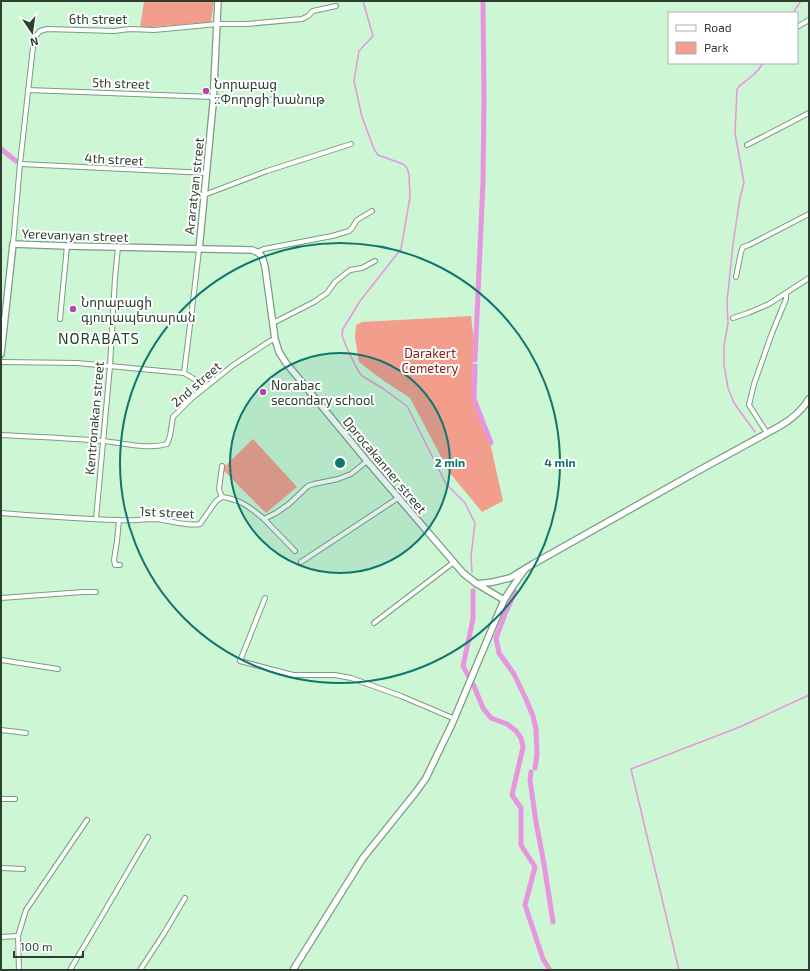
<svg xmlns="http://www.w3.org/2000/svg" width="810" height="971" viewBox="0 0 810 971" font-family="'Exo 2','Noto Sans Armenian',sans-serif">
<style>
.green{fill:#f39d8d}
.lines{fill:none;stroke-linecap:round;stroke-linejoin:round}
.stream{stroke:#e895df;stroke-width:1.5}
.canal{stroke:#e895df;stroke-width:5}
.minor-casing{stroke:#779e7f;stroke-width:6}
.secondary-casing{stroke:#779e7f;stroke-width:8}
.minor{stroke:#fff;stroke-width:4}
.secondary{stroke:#fff;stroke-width:5.5}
.ring{fill:none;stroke:#0f766e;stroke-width:2}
.poi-dot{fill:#b147a9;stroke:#fff;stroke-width:1.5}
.labels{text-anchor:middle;stroke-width:4;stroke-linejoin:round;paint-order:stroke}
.street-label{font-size:13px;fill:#2e3f32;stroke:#fff}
.poi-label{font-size:13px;fill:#2e3f32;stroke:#fff;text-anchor:start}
.park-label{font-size:13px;fill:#7f1f13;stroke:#fff}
.quarter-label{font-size:15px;letter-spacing:1px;fill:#22462c;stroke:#fff}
.centre{fill:#0f766e;stroke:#fff;stroke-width:2}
.ring-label{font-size:12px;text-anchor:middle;font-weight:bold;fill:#0f766e;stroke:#fff;stroke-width:4;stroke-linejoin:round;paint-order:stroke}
</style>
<rect width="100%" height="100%" fill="#ccf6d4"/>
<g class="green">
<polygon points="144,1 214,1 211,22 140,28"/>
<polygon points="471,316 474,340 472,385 473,402 491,447 503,501 482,512 449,472 410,398 384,381 359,362 355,337 356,325 362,322"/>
<polygon points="253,439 297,487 266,513 222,469"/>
</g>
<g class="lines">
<g class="stream">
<polyline points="363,1 373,36 359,51 354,81 362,117 374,149 378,155 403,164 407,168 409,174 410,197 401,249 360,301 343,329 342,334 343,338 346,346 356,367 361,375 364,377 382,388 407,406 446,484 465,503 475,523 471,556 472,572"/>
<polyline points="793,13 801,1"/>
<path d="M755 432 734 403 728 388 724 365V346L728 323 727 302 733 244 740 198 744 183 735 133 737 89C741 83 747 81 752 76 757 72 760 68 763 63"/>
<polyline points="679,970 631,769 742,726 809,695"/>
</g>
<g class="canal">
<polyline points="1,149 16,161"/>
<polyline points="475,360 483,182 484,99 483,1"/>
<polyline points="475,366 474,399 491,443"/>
<polyline points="473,591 473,619 463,666 474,686 483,708 491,718 507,724 516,731 521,738 523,747 512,795 521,808 521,845 535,867 525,905 543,959 550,970"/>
<polyline points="515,592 505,614 496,638 499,653 514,674 525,697 533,716 536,729 537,755 535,768"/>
<polyline points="531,772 530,780 536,822 544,864 553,922"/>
</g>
<g class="minor-casing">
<g id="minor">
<polyline points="797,27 809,20"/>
<polyline points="28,90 213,97 260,102 273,99 314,98"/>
<polyline points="747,145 809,113"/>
<polyline points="20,164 207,173"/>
<polyline points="204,195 267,171 351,144"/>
<polyline points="13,244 20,164 34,38 40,31 47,29 114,31 130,29 154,30 218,24 247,24 302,19 308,16 313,11 336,6"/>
<polyline points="257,252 264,249 332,236 349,231 352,228 357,220 372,211"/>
<polyline points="736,277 741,252 743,247 749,245 809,214"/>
<polyline points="733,318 748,313 769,304 809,278"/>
<polyline points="60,319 67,246"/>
<polyline points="273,322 277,321 314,302 327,293 335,282 350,270 362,268 375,261"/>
<polyline points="1,362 77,363 184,373 206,386"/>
<polyline points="184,373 193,301 199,250"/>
<polyline points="767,433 749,405 754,384 772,333 786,299 786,293"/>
<path d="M1 435C35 437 69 438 103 441 124 443 147 450 167 444L170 436 173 417 191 399 232 366 270 341 275 339"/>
<polyline points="222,466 219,489 222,497"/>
<path d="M1 513C40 516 79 519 118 520 130 521 143 519 155 519 170 520 186 527 200 524L216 501 222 497C240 499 251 508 264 519L276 513 289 504 308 486 314 484 338 479 351 474 367 461"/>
<polyline points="96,519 110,366 115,278 118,247"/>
<polyline points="264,519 295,551"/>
<polyline points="119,520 117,541 114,560 115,565 120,565"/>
<polyline points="301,562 398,498"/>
<polyline points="1,598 83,592 96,592"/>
<polyline points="265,598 240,661 293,675 335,675 351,678 401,696 455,719"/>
<polyline points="374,623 454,562"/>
<polyline points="1,660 58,669"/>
<polyline points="1,730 26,733"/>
<polyline points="1,799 15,799"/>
<polyline points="1,868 23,869"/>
<polyline points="1,937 18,936"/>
<polyline points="19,970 18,936 26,910 87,820"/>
<polyline points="70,970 103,914 148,837"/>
<polyline points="140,970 163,935 185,898"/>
</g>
</g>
<g class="secondary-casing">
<g id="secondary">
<polyline points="199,250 213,104 218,1"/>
<path d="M1 354 13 244 67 246 252 250C262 253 263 258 265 267L275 339 279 352 286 363 367 461 463 573 477 584 504 600"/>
<path d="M477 584 493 582 510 578 533 564 696 472 780 426C792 419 801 412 809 399"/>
<polyline points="293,970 363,858 416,792 426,778 452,724 504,600 511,589 525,569"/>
</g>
</g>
<use href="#minor" class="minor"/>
<use href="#secondary" class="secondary"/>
</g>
<circle cx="340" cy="463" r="110" fill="#0f766e" fill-opacity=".12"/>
<g class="ring">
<circle cx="340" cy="463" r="110"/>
<circle cx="340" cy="463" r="220"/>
</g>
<g class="poi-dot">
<circle cx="206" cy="91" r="4"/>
<circle cx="73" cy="309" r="4"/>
<circle cx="263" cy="392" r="4"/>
</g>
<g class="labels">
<g class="street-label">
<text x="98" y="24">6th street</text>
<text transform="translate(121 83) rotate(2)" y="5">5th street</text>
<text transform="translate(114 159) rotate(3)" y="5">4th street</text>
<text transform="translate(194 186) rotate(-84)" y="5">Araratyan street</text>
<text transform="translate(75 235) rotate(2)" y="5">Yerevanyan street</text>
<text transform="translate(196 384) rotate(-41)" y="5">2nd street</text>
<text transform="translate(94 418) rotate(-85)" y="5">Kentronakan street</text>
<text transform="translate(385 465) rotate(50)" y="5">Dprocakanner street</text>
<text transform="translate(167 512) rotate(3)" y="5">1st street</text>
</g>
<g class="poi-label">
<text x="214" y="89">Նորաբաց<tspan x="214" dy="15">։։Փողոցի խանութ</tspan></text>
<text x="81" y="307">Նորաբացի<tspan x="81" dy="15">գյուղապետարան</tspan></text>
<text x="271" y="390">Norabac<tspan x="271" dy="15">secondary school</tspan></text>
</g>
<g class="park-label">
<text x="430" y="358">Darakert<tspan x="430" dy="15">Cemetery</tspan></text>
</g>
<g class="quarter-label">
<text x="99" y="344">NORABATS</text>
</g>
</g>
<circle cx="340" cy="463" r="6" class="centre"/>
<g class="ring-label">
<text x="450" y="467">2 min</text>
<text x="560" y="467">4 min</text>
</g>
<rect width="810" height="971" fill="none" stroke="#2e3f32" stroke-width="4"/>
<rect x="668" y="12" width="130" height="52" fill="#ffffff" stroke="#abb2ad"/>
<rect x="676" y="25" width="20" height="6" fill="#ffffff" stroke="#abb2ad"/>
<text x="704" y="32" font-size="12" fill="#2e3f32">Road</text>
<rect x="676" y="42" width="20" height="12" fill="#f39d8d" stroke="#abb2ad"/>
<text x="704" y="52" font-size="12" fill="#2e3f32">Park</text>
<g transform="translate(32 32) rotate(167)" stroke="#ffffff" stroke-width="3" paint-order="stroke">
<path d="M0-3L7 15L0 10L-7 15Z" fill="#2e3f32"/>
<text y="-6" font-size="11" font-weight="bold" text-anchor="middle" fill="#2e3f32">N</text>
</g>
<path d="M14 951v6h69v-6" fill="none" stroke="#2e3f32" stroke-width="2"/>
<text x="20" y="951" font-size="12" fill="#2e3f32" stroke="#ffffff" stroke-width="3" paint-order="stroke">100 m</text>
</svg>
